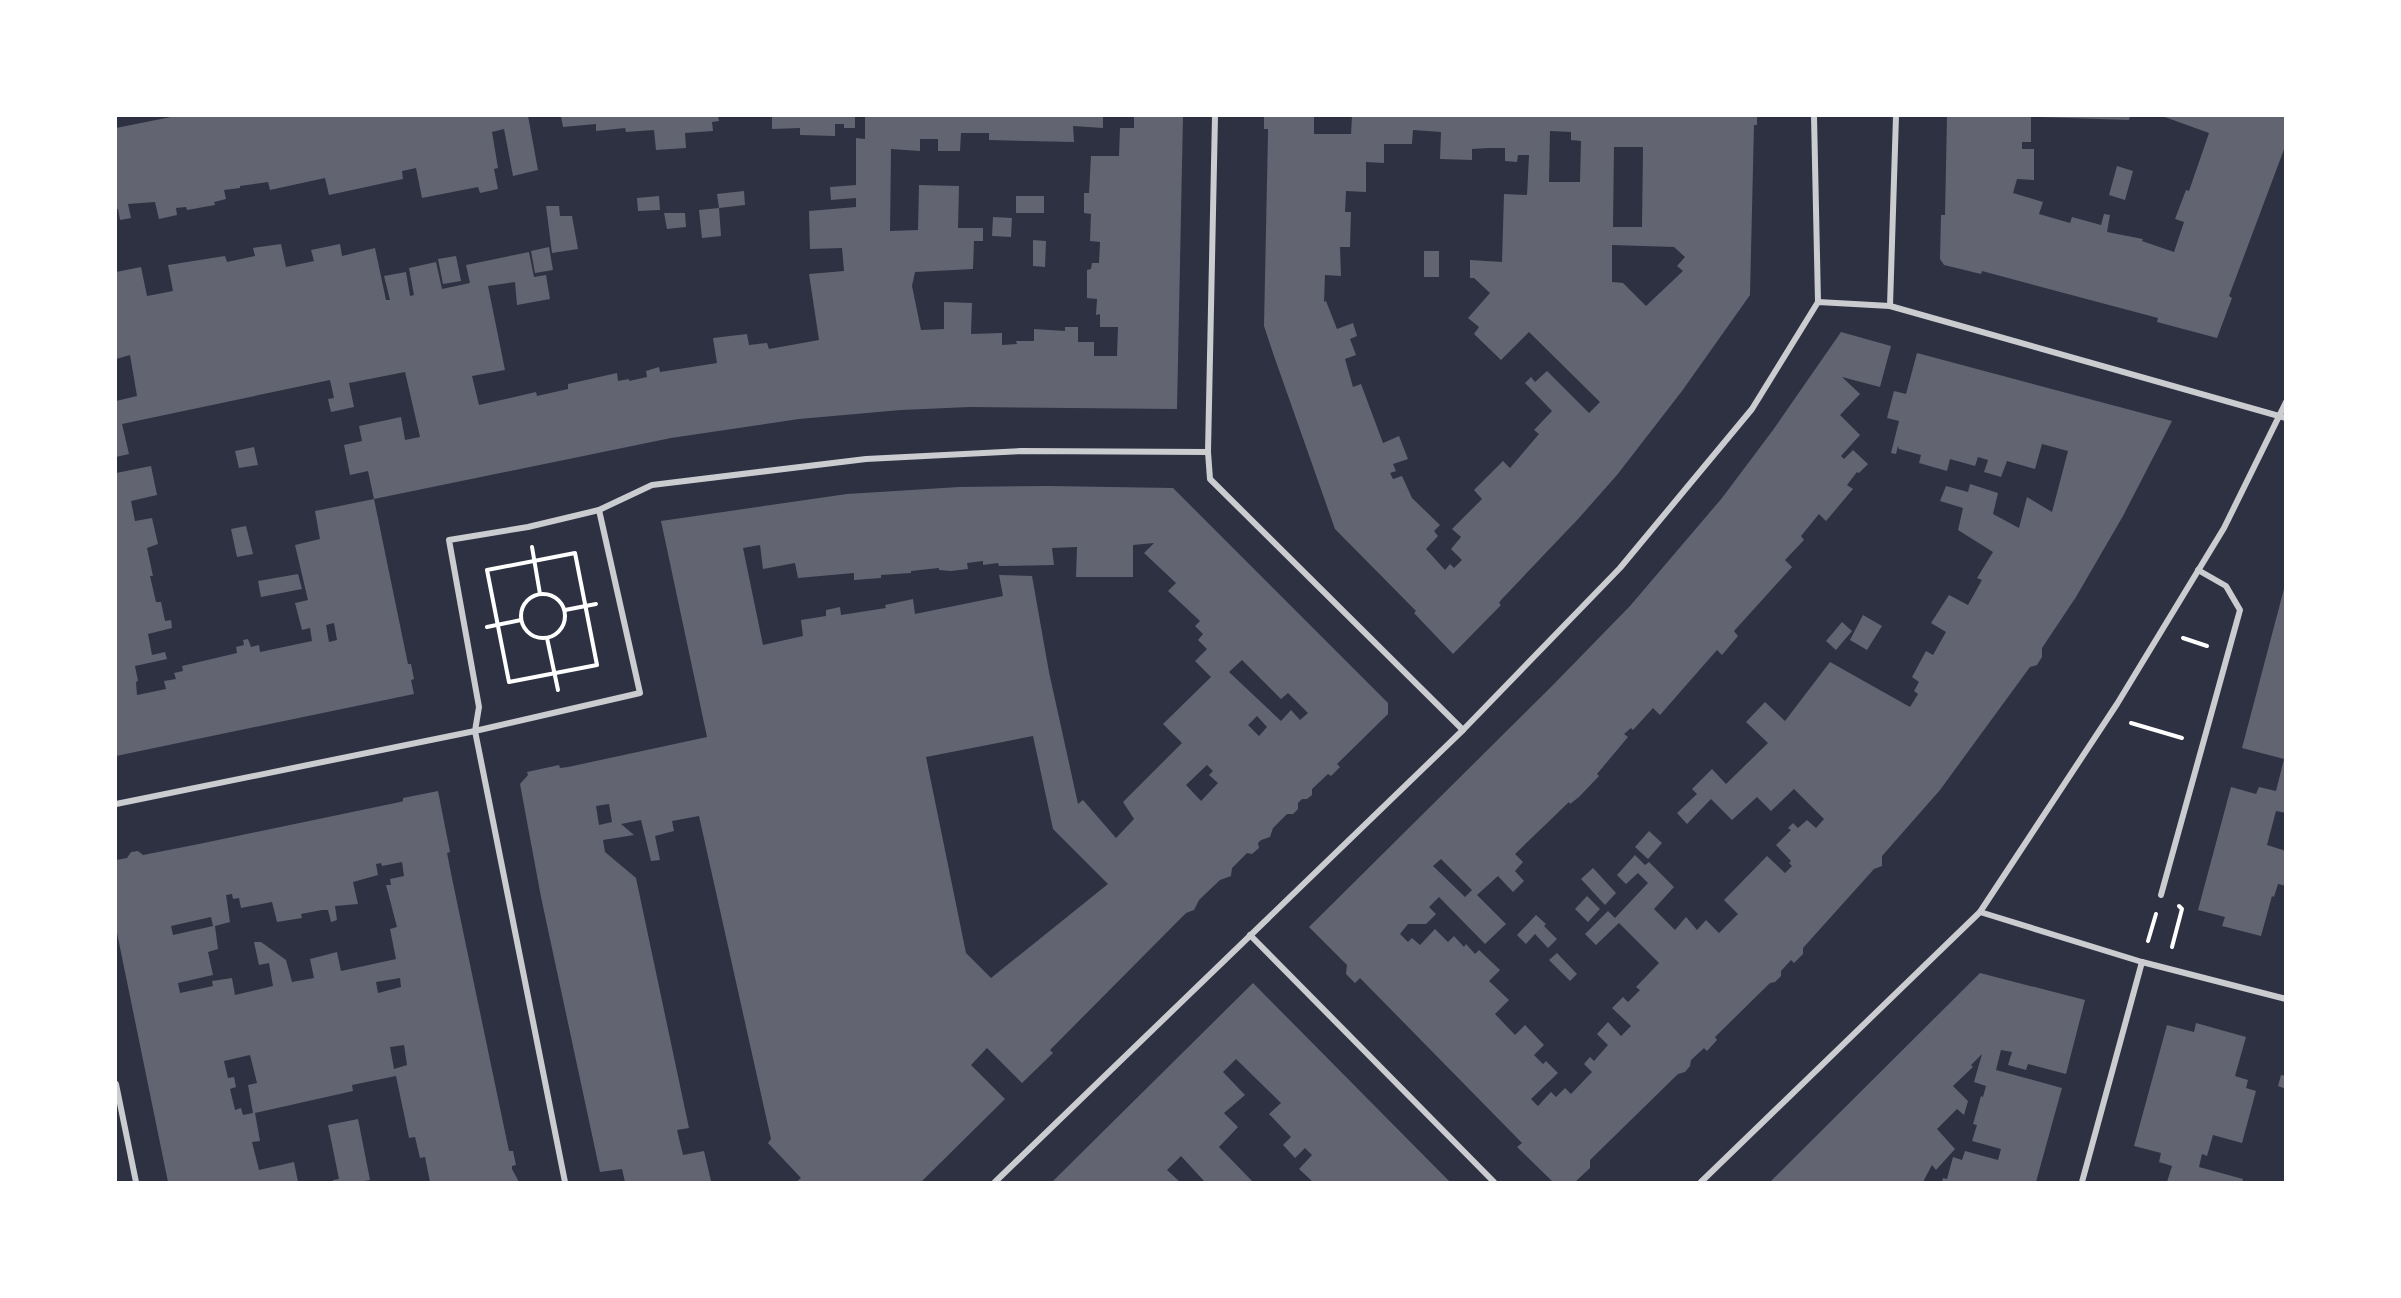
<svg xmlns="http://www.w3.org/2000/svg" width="2401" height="1298" viewBox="0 0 2401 1298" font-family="'Fira Sans Condensed',sans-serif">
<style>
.building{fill:#626471;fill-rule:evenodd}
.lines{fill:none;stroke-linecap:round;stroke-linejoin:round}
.path{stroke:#fff;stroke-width:4}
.minor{stroke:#caccd0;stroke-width:6}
</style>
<rect width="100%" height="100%" fill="#2d3142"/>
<g class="building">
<polygon points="176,116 528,116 538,170 513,176 504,129 492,132 498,168 494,169 498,189 480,193 478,187 422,198 416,168 402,171 403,179 329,195 325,178 270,190 268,182 240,186 240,188 224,190 226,199 214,202 215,205 187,210 186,207 176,208 177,215 159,219 155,202 128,204 131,218 120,220 118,209 116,209 116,128"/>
<polygon points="561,116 718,116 719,121 712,122 713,131 685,133 686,148 656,150 654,130 626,132 625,128 596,131 596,124 563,127"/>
<polygon points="772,116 855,116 855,128 844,128 844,124 835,124 835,136 800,135 800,128 772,129"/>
<polygon points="865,116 1103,116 1103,128 1073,126 1074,142 989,140 989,133 961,133 960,151 938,151 938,139 920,139 920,151 891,149 890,231 918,230 919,185 959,186 958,228 983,228 983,241 974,241 973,269 915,272 912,286 921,330 944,329 944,302 972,303 971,334 1002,333 1002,345 1017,344 1016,341 1034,341 1034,329 1065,331 1065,327 1078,327 1078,342 1094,342 1094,356 1117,356 1118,327 1100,327 1100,314 1096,315 1097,299 1087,298 1087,270 1091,269 1092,263 1099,263 1100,242 1090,241 1091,214 1084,213 1084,193 1089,193 1091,156 1119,156 1120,128 1134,128 1134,116 1183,116 1177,409 970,407 901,410 799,419 671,438 374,499 368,471 350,475 344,445 362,441 359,426 401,417 405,440 420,437 405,372 349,383 354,407 331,412 328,399 334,398 330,380 122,424 129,454 116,457 116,401 137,396 130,355 116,359 116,272 141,267 147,296 173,291 168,265 225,256 227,262 255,256 253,248 281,244 286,267 314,261 311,250 340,244 342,256 375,248 386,300 390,300 384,276 406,272 410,296 414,295 409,268 436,262 442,289 470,283 466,265 529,252 534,277 546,275 550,299 517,305 515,282 488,286 505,370 472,376 479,405 536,392 537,396 568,389 568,384 617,373 618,381 629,379 629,381 647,377 646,371 659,367 660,372 717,363 713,338 747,334 749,345 767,343 769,349 819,340 809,274 844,271 842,248 810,249 809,211 856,207 856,198 831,200 830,187 856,185 856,138 865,139"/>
<path d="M1264 116H1314V134H1351L1352 116H1757V125H1754L1750 295 1682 391 1617 475 1579 518 1501 600 1499 603 1501 605 1453 654 1414 613 1416 611 1414 609 1335 529 1274 356 1264 326 1268 133V129H1264ZM1413 130 1441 132 1440 159 1472 160V149L1489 148H1505V161L1517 162 1518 155H1529L1527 195 1504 194 1502 262 1470 260V278H1474L1490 293 1468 318 1479 327 1474 334 1501 360 1529 332 1600 402 1589 413 1547 371 1535 382 1531 377 1525 383 1552 411 1534 430 1539 434 1510 468 1503 461 1474 490 1482 499 1452 529 1461 537 1451 549 1462 560 1454 568 1450 564 1445 570 1426 549 1438 536 1434 531 1440 525 1412 498 1402 476 1393 479 1390 473 1396 471 1393 464 1408 459 1399 436 1383 443 1361 384 1353 387 1345 359 1356 355 1350 339 1357 336 1353 323 1337 329 1326 301 1324 302 1325 275 1341 276 1340 247H1350L1351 212H1345L1346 191 1366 192V162L1384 163V144H1412ZM1550 131 1571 132V140L1581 141 1580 182H1549ZM1614 147H1643L1642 227H1613ZM1612 245 1674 247 1685 257 1677 266 1683 271 1646 306 1623 283 1612 282Z"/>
<polygon points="1947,116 2031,116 2031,142 2022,142 2022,149 2034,149 2034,180 2017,179 2013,193 2043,202 2039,214 2070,223 2072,217 2101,225 2104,214 2110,215 2107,232 2143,239 2142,241 2174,252 2184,222 2175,219 2186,190 2189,191 2209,133 2162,116 2286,116 2286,144 2229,296 2232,298 2217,338 2157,322 2158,318 2109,305 1982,271 1981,274 1944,265 1940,259 1941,215 1945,215"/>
<polygon points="2039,116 2130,116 2129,120 2039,117"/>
<polygon points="2117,166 2133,171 2125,200 2109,195"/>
<polygon points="744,191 745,205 719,208 717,194"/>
<polygon points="659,196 660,210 638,211 637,198"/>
<rect x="1016" y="196" width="28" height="17"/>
<polygon points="546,206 559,206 560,216 572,216 578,249 552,253"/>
<polygon points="719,208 721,236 702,238 699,210"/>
<polygon points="664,213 685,213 686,227 667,229"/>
<polygon points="993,217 1012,218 1011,237 992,236"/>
<polygon points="1033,240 1046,241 1045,267 1033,266"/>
<polygon points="549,247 553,270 535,273 531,251"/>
<rect x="1424" y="251" width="15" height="26"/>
<polygon points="456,256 461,281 443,284 438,259"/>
<path d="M1841 332 1891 346 1880 387 1842 377 1860 394 1840 415 1860 435 1841 456 1844 459 1853 450 1868 464 1859 473 1857 472 1847 485 1853 489 1826 521 1819 514 1801 536 1804 540 1785 560 1792 567 1734 631 1738 636 1722 655 1717 650 1660 715 1653 708 1633 730 1631 728 1624 734 1628 737 1597 774 1599 776 1579 797 1570 804 1569 802 1515 854 1523 862 1515 871 1524 881 1513 892 1498 876 1477 895 1506 924 1485 944 1439 897 1429 907 1436 914 1426 924H1408L1400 934 1408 942 1412 938 1420 945 1435 929 1448 942 1454 936 1464 947 1466 944 1475 954 1479 950 1500 970 1489 981 1509 1000 1495 1014 1515 1035 1525 1025 1544 1045 1534 1055 1543 1064 1546 1061 1558 1073 1531 1099 1538 1106 1551 1092 1556 1097 1565 1088 1571 1094 1592 1072 1584 1064 1590 1057 1594 1061 1608 1045 1597 1034 1608 1022 1621 1036 1631 1026 1612 1008 1623 997 1628 1002 1640 990 1636 987 1659 963 1619 923 1596 945 1585 934 1608 911 1615 918 1648 883 1638 873 1626 884 1617 875 1635 855 1645 865 1649 862 1674 887 1654 909 1675 930 1686 917 1697 930 1706 920 1719 933 1738 914 1724 900 1767 856 1785 873 1792 866 1789 863 1791 861 1776 845 1791 830 1788 828 1793 823 1798 828 1807 820 1816 828 1824 819 1794 789 1771 811 1757 797 1732 820 1711 799 1687 824 1677 813 1697 794 1692 789 1712 769 1726 784 1768 743 1746 722 1765 702 1785 721 1830 662 1910 707 1918 694 1914 691 1919 682 1912 677 1926 651 1933 655 1946 632 1931 623 1949 595 1968 605 1982 580 1977 578 1993 552 1958 530 1963 508 1940 501 1946 486 1968 492 1970 484 1998 493 1993 514 2019 528 2027 497 2052 512 2068 451 2042 444 2035 469 2007 461 2001 477 1984 472 1988 460 1978 457 1975 466 1950 459 1947 471 1919 463 1921 455 1899 449 1898 446 1896 454 1891 453 1899 421 1887 418 1894 391 1906 394 1917 353 2172 421 2123 516 2076 597 2042 648V657L2037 665 2030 667 1940 790 1882 856V866L1874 869 1803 948V954L1794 963 1791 960 1781 971V976L1775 982 1770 983 1715 1037 1717 1040 1707 1051 1704 1048 1691 1060 1690 1066 1685 1072 1678 1074 1590 1160V1168L1575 1182H1553L1517 1147 1522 1143 1360 978 1355 983 1346 974 1347 965 1309 927 1551 687 1630 606 1722 498 1773 430ZM1441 859 1472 890 1465 897 1433 866Z"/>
<polygon points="254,447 258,465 239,468 235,451"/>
<path d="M151 466 157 495 131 501 135 521 152 518 158 544 147 548 153 576H150L156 602H161L165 621 171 620 172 628 148 634 152 655 165 652 167 659 135 666 138 681 136 682 137 695 166 689 164 681 176 679 174 673 183 671 182 666 237 653 236 647 244 645 243 640 248 639 251 647 259 645 260 652 312 641 310 628 302 630 295 603 308 600 295 545 320 539 315 511 374 499 408 664H411L414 679 411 680 414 694 116 756V473ZM334 623 337 640 329 642 326 625Z"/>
<path d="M1048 486 1173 488 1388 703V714L1337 764 1340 767 1331 776 1328 774 1312 789V795L1307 799H1302L1298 803V809L1293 814H1287L1273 828 1270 837 1261 840 1258 843 1259 848 1252 854 1247 853 1232 868 1231 876 1220 880 1199 900 1194 910 1186 913 1050 1050 1053 1053 1022 1083 987 1048 971 1065 1005 1099 921 1182H796L801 1178 768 1143 771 1139 699 816 672 821 674 831 655 836 660 860 651 861 641 820 621 824 634 835 603 840 605 852 636 878 689 1128 677 1130 683 1155 704 1151 711 1181 625 1182 622 1169 600 1172 541 897 520 784 528 775 527 772 559 765 560 768 568 767 707 737 661 521 847 494 959 487ZM1154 543 1144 553 1176 583 1168 591 1200 621 1195 626 1203 634 1198 640 1207 649 1195 661 1211 677 1163 724 1182 743 1123 802 1134 819 1116 838 1083 800 1078 804 1049 672 1032 576 999 575 1003 596 915 614 913 599 885 605 886 608 841 615 840 607 826 610V616L801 620 803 636 763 645 743 548 760 545 763 569 795 563 798 578 854 573V580L881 578V575L911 573V571L939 568V570L951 571 968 569 967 563 983 561V565L998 563 999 566 1054 565 1052 548 1077 547 1076 577H1133V545ZM1242 660 1281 699 1288 693 1308 713 1300 720 1291 710 1281 721 1229 672ZM1257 716 1267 727 1259 736 1248 725ZM1033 736 1053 829 1108 884 991 978 966 953 926 757ZM1207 765 1213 771 1209 775 1218 783 1201 801 1186 785ZM609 804 612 822 599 825 596 806Z"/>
<polygon points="246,526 253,554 237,557 231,529"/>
<polygon points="298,574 302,589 261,597 258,581"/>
<polygon points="2285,585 2286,813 2276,811 2267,845 2286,851 2286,886 2278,884 2274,897 2272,896 2261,936 2222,926 2225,917 2198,910 2231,787 2256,794 2259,787 2276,791 2284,759 2242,748"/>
<polygon points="1863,615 1882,626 1867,650 1850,640"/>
<polygon points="1842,622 1852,631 1836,650 1826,641"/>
<path d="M438 791 450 852 447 853 453 883 509 1151H513L516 1165 512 1166V1169L519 1182H430L425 1157 420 1158 415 1137 409 1138 396 1076 352 1085 353 1091 255 1113 260 1141 252 1142 259 1170 294 1162 298 1182H168L116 928V860L127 858 131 852 138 851 143 855 199 844 400 802 403 801V798ZM402 862 404 876 390 879 391 885H386L397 927 390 929 396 959 341 971 337 952 310 959 314 978 292 982 286 960 261 942H254L259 965 269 963 273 986 235 995 232 978 212 981 213 986 180 993 178 983 213 975 208 952 218 949 215 926 230 922 226 895 232 894 233 899 239 898 241 908 272 902 277 922 302 918 301 914 322 910H328L331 922 337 920 335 906 358 904 353 882 378 875 376 864 381 863 382 866ZM211 917 213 926 173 935 171 926ZM400 978 401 987 378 993 376 982ZM404 1045 407 1065 394 1069 390 1047ZM250 1055 257 1083 248 1085 253 1113 243 1115 241 1108 235 1110 230 1089 236 1087 234 1077 228 1078 224 1061Z"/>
<polygon points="1649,831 1662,843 1648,859 1635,847"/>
<polygon points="1593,868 1616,893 1605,905 1581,879"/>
<polygon points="1587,896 1600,909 1588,922 1575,909"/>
<polygon points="1536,915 1546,924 1544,926 1557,939 1548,948 1535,934 1526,944 1517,935"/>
<polygon points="1557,953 1577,974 1570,981 1549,960"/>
<polygon points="1980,973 2085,1000 2066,1074 2028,1064 2026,1070 2008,1065 2012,1052 2001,1050 1996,1070 2062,1088 2036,1182 1942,1182 1943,1178 1947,1179 1953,1157 1962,1160 1965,1151 1998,1160 2001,1149 1972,1141 1977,1125 1973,1124 1981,1096 1983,1097 1986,1086 1974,1082 1982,1054 1971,1065 1973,1067 1953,1086 1968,1101 1964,1115 1957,1109 1937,1129 1955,1149 1936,1170 1932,1165 1923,1182 1770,1182"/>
<polygon points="1253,983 1450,1182 1313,1182 1299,1169 1312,1155 1305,1148 1295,1158 1283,1145 1291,1137 1269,1114 1281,1103 1236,1059 1223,1072 1245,1095 1224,1113 1238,1127 1219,1147 1253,1182 1203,1182 1204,1181 1181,1156 1167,1170 1180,1182 1052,1182"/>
<polygon points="2196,1023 2246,1037 2235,1076 2248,1080 2246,1088 2256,1091 2242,1143 2213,1135 2207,1156 2202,1154 2199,1167 2243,1179 2242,1182 2167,1182 2172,1166 2159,1162 2161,1153 2134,1146 2167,1025 2194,1032"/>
<polygon points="2281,1075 2286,1076 2286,1089 2278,1086"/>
<polygon points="358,1119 370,1180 358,1182 333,1182 333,1180 339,1179 328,1125"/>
</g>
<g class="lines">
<g class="path">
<polyline points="532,547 540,594"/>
<polygon points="575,553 597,665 509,682 487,570"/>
<circle cx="543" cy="616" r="22"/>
<polyline points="565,610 596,604"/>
<polyline points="487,627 521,620"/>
<polyline points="547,638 558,690"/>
<polyline points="2183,638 2207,646"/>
<polyline points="2131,723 2182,738"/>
<polyline points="2148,941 2156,914"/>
<polyline points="2172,947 2182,909 2179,906"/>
</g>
<g class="minor">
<polyline points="1215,116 1208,452 1210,479 1463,730"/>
<polyline points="1814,116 1818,302"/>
<polyline points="1890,306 1896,116"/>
<polyline points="599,510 652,485 866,459 1021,451 1208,452"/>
<polyline points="116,804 475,731 640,693 599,510 528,527 449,540 479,707 475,731 565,1182"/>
<polyline points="2161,895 2240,610 2226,586 2198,570"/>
<polyline points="1980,912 2142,962 2286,999"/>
<polyline points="1250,935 1494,1182"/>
<polyline points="116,1084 136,1182"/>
<polyline points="995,1182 1463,730 1620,568 1752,409 1818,302 1890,306 2286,418"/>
<polyline points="1701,1182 1980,912 2117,704 2224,528 2286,402"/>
<polyline points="2082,1182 2142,962"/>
</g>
</g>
<rect width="2401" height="1298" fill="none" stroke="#ffffff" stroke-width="234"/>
</svg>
